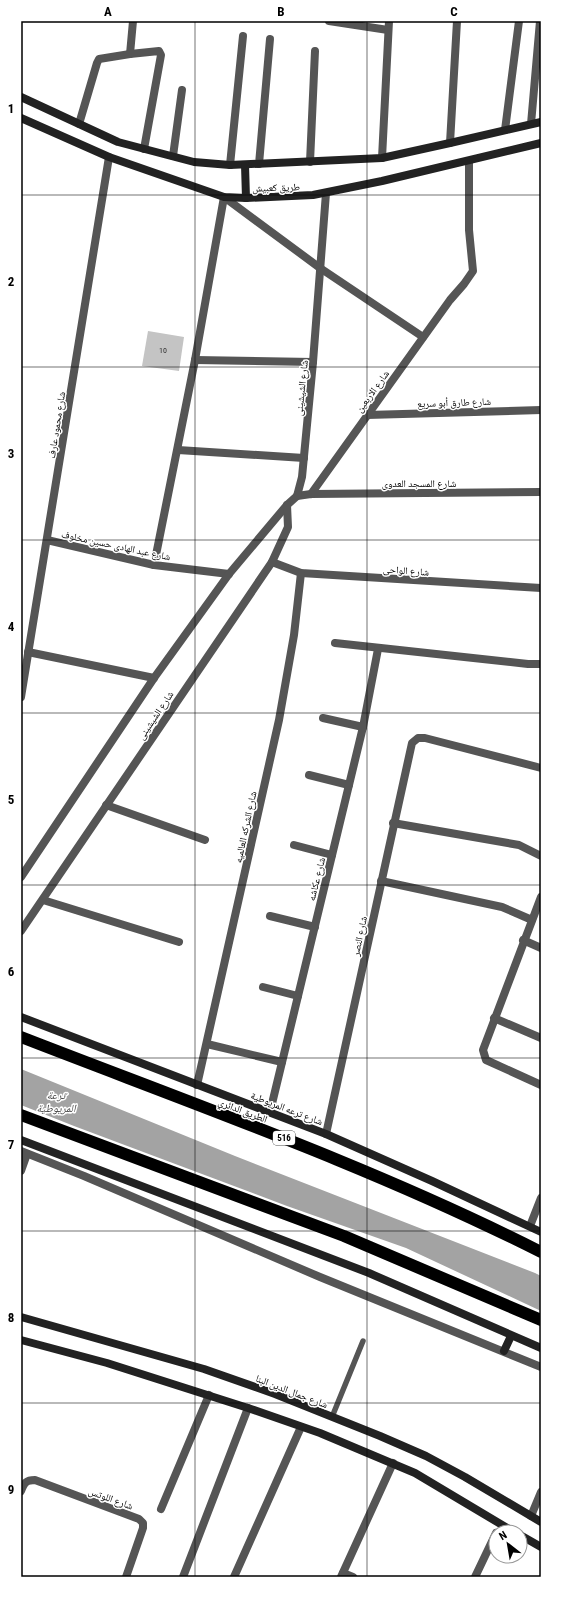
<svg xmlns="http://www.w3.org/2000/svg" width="562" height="1598" viewBox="0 0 562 1598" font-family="'Roboto Condensed','Noto Naskh Arabic',sans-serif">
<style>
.water{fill:#a3a3a3}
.building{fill:#c4c4c4}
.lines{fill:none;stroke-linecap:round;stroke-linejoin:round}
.lane{stroke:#555;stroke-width:5.5}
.street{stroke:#555;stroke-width:8}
.secondary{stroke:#222;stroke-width:8}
.highway{stroke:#000;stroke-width:12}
.grid{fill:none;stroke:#000;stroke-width:1;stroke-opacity:0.55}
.labels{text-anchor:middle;stroke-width:3;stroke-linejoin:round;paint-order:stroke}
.number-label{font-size:8px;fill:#313131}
.shield{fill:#fff;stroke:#4c4c4c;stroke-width:1}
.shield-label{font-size:9px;font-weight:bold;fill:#000}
.street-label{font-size:10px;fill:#000;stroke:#fff}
.water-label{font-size:11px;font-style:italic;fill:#444;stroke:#fff}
.neatline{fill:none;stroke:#000;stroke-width:1.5}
.grid-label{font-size:13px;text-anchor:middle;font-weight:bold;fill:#000}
</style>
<rect width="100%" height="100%" fill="#fff"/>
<polygon class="water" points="21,1069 235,1156 535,1273 541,1276 541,1311 406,1248 287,1206 74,1126 21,1105"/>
<polygon class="building" points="148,331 184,337 179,371 142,366"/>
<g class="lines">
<polyline class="lane" points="332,1417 363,1341"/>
<g class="street">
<polyline points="329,21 388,30"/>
<polyline points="130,54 133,21"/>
<polyline points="79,124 97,63 99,59 130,54 159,51 161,55 144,149"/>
<polyline points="531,124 540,21"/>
<polyline points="505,130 519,21"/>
<polyline points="450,143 457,21"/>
<polyline points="173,156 182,90"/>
<polyline points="382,158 389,21"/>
<polyline points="310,162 315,51"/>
<polyline points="259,164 270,39"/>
<polyline points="230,165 243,36"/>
<polyline points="195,360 313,362"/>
<polyline points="367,415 541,410"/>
<polyline points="178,450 304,458"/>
<polyline points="311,494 450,300 464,284 473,271 469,230 469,161"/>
<polyline points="297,496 311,494 541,492"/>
<polyline points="47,540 154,565 229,574"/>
<polyline points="272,562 301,573 541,588"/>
<polyline points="154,565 195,360 224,197 320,268 423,337"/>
<polyline points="335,643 528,664 541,664"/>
<polyline points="28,652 154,678"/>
<polyline points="21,697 109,157"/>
<polyline points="323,718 363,727"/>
<polyline points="309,775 349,785"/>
<polyline points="106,805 205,840"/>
<polyline points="393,823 519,845 541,856"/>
<polyline points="294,845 332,855"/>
<polyline points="21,877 154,678 229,574 287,505 297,496 302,477 313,362 326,193"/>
<polyline points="381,881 502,907 532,920"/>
<polyline points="541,897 483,1050 486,1060 541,1085"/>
<polyline points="43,900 179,942"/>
<polyline points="270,916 315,927"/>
<polyline points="21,931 272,562 288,527 287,505"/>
<polyline points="523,940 541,948"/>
<polyline points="263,987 298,996"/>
<polyline points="494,1018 541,1038"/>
<polyline points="207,1044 282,1062"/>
<polyline points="197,1085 279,720 294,635 301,573"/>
<polyline points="270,1112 363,727 378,649"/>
<polyline points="326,1134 412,743 418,738 425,738 541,768"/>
<polyline points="21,1151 84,1176 320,1277 541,1367"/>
<polyline points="21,1171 27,1154"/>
<polyline points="530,1226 541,1198"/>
<path d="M21 1491C24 1483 26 1480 35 1480L139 1519 143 1523V1528L126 1577"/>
<polyline points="161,1509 209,1395"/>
<polyline points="531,1516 541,1492"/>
<polyline points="343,1573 353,1577"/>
<polyline points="183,1577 248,1408"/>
<polyline points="234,1577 301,1427"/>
<polyline points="341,1577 393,1463"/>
<polyline points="475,1577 496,1533"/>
</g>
<g class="secondary">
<polyline points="21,97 118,142 194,162 230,165 382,158 450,143 541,122"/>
<polyline points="21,118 109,157 224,197 246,198 313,195 382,181 541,143"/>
<polyline points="245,165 246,198"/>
<polyline points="21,1017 326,1134 432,1181 541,1232"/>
<polyline points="21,1140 369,1273 541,1348"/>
<polyline points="21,1317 204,1369 275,1394 380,1436 426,1456 465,1477 541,1522"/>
<polyline points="21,1340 107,1363 248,1408 320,1433 415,1473 514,1532"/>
<polyline points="504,1351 511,1336"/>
<polyline points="520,1535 541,1547"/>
</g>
<g class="highway">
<path d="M21 1037C196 1105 373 1167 541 1252"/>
<polyline points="21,1115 344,1236 541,1320"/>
</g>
</g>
<path class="grid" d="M195 21V1577M367 21V1577M21 195H541M21 367H541M21 540H541M21 713H541M21 885H541M21 1058H541M21 1231H541M21 1403H541"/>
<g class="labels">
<g class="number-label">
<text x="163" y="353">10</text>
</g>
<rect class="shield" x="273" y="1131" width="22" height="14" rx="3"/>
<g class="shield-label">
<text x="284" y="1141">516</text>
</g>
<g class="street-label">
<text transform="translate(276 187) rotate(-2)" y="4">طريق كعبيش</text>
<text transform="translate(301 388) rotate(-84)" y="4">شارع الشيشينى</text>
<text transform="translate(372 391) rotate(-54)" y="4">شارع الاربعين</text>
<text transform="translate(454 402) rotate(-2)" y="4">شارع طارق أبو سريع</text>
<text transform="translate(56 425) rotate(-81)" y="4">شارع محمود عارف</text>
<text x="419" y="487">شارع المسجد العدوى</text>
<text transform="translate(116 545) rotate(12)" y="4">شارع عبد الهادى حسين مخلوف</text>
<text transform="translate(406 570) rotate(4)" y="4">شارع الواحى</text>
<text transform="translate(155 715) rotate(-56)" y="4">شارع الشيشينى</text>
<text transform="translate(245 827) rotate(-78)" y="4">شارع الشركه العالميه</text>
<text transform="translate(316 879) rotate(-76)" y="4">شارع عكاشه</text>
<text transform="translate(359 936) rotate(-78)" y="4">شارع النصر</text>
<text transform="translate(287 1108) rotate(21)" y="4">شارع ترعه المريوطية</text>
<text transform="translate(243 1110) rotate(21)" y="4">الطريق الدائري</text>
<text transform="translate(292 1391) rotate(21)" y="4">شارع جمال الدين البنا</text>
<text transform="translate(111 1498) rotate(20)" y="4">شارع اللوتس</text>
</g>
<g class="water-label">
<text x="56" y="1099">ترعة<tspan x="56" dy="13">المريوطية</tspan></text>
</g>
</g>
<rect width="562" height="1598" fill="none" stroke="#ffffff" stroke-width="44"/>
<g transform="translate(508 1544) rotate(329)"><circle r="19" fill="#ffffff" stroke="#999999"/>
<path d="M0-3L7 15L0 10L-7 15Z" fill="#000000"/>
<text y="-6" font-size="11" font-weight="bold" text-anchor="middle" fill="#000000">N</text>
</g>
<rect x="22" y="22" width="518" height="1554" class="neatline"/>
<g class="grid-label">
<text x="108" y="16">A</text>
<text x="281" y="16">B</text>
<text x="454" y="16">C</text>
<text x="11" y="113">1</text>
<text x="11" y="286">2</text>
<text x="11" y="458">3</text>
<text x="11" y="631">4</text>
<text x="11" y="804">5</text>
<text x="11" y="976">6</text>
<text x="11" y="1149">7</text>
<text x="11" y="1322">8</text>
<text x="11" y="1494">9</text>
</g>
</svg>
